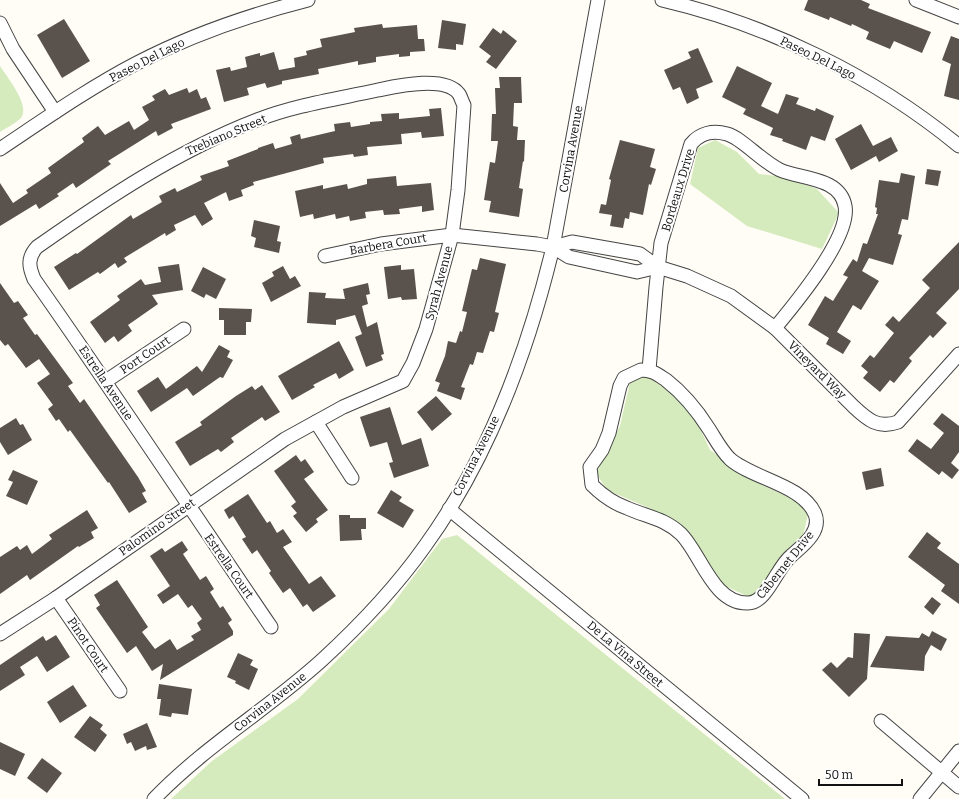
<svg xmlns="http://www.w3.org/2000/svg" width="959" height="799" viewBox="0 0 959 799" font-family="Bitter,serif">
<style>
.green{fill:#d5ebbd}
.building{fill:#5a524d}
.lines{fill:none;stroke-linecap:round;stroke-linejoin:round}
.minor-casing{stroke:#444;stroke-width:15}
.minor{stroke:#fff;stroke-width:13}
.labels{text-anchor:middle;stroke-width:4;stroke-linejoin:round;paint-order:stroke}
.street-label{font-size:12px;fill:#111;stroke:#fff}
</style>
<rect width="100%" height="100%" fill="#fffdf5"/>
<g class="green">
<path d="M0 66C7 77 31 106 21 118 16 123 6 128 0 132Z"/>
<polygon points="715,140 737,152 759,174 785,177 817,189 839,213 822,249 747,226 690,184 698,148"/>
<polygon points="643,376 666,380 694,415 710,450 762,485 810,507 802,539 778,559 757,601 711,579 689,531 649,508 607,490 596,473 620,426 630,382"/>
<polygon points="457,535 785,799 171,799 212,761 298,699 389,609 442,539"/>
</g>
<g class="building">
<polygon points="808,0 861,0 870,4 868,8 931,32 922,53 894,41 890,49 866,39 869,32 852,24 851,26 830,17 829,20 804,10"/>
<polygon points="64,19 90,61 62,78 37,35"/>
<polygon points="442,20 466,24 463,45 456,44 456,50 438,48"/>
<polygon points="382,24 383,28 417,25 418,39 424,39 425,51 410,52 410,56 399,57 399,54 376,57 376,62 358,65 358,61 318,69 319,74 282,81 282,84 267,88 265,83 247,88 249,95 224,102 216,70 230,67 231,71 247,67 245,57 260,53 260,56 274,52 279,70 295,67 294,58 307,55 306,51 322,47 320,39 355,32 354,28"/>
<polygon points="493,28 501,34 503,30 517,41 496,69 486,62 491,56 479,47"/>
<polygon points="951,36 959,39 959,100 944,96 951,64 942,60"/>
<polygon points="698,48 713,82 696,89 699,98 687,104 680,87 673,90 664,70 691,58 688,52"/>
<polygon points="737,66 772,83 761,106 778,114 786,94 799,98 796,104 815,111 816,108 834,116 825,141 811,136 806,150 782,141 783,139 770,135 773,128 743,114 746,109 722,97"/>
<polygon points="499,77 521,77 522,103 514,103 513,126 518,127 517,140 525,140 524,162 523,161 519,188 523,189 519,217 489,212 491,201 484,200 490,162 495,163 498,141 491,141 492,114 496,114 495,88 500,88"/>
<polygon points="187,88 189,93 197,89 201,99 206,97 211,109 171,124 173,128 158,136 156,131 108,161 111,164 76,188 73,183 57,194 59,196 39,209 36,204 0,226 0,183 13,203 28,193 26,190 51,173 48,168 84,142 82,138 98,126 105,135 129,121 134,130 149,120 142,107 155,100 152,96 165,89 169,95"/>
<polygon points="441,108 444,136 422,138 421,132 401,134 402,144 367,147 368,155 354,157 353,154 323,158 324,163 253,182 254,185 241,190 243,196 229,201 226,192 204,203 213,219 202,226 195,215 174,225 176,230 166,236 165,233 124,258 127,262 118,268 115,263 100,274 98,272 69,290 54,267 76,253 77,254 131,215 133,219 162,202 159,196 175,188 177,192 202,180 200,176 229,166 227,161 258,149 258,148 273,143 275,149 292,144 290,137 300,134 301,139 335,131 334,124 350,122 351,127 370,124 370,122 382,121 381,114 399,113 399,119 430,116 429,109"/>
<polygon points="861,124 873,146 891,137 898,151 879,162 876,156 851,170 835,139"/>
<polygon points="620,140 655,149 650,167 656,169 651,185 649,184 643,215 630,212 629,219 625,218 623,228 610,226 612,215 599,213 601,204 606,205 611,180 609,179"/>
<polygon points="927,169 941,171 938,186 925,184"/>
<polygon points="901,173 915,176 908,220 902,219 898,234 902,235 893,265 869,258 862,271 879,281 861,310 853,305 837,332 851,341 843,354 826,344 829,338 808,325 825,296 833,301 848,277 843,275 853,259 857,262 863,243 867,244 878,214 876,214 877,208 875,207 879,180 899,183"/>
<polygon points="396,176 397,186 431,183 434,210 422,212 422,206 399,209 400,214 384,215 383,210 365,212 366,218 350,221 349,216 336,219 335,214 314,219 313,214 300,217 295,191 323,185 323,189 347,184 348,189 367,184 367,179"/>
<polygon points="254,220 280,226 277,241 281,242 279,253 254,247 256,238 251,236"/>
<polygon points="959,242 959,289 936,313 947,323 933,338 930,335 909,358 912,361 894,383 890,380 880,392 863,378 868,372 861,366 870,355 874,358 894,333 885,325 893,316 899,322 930,288 922,280"/>
<polygon points="480,258 506,264 495,312 499,313 494,332 490,331 483,353 477,352 473,365 470,364 461,387 465,388 461,400 437,391 440,383 435,381 445,356 448,341 456,343 460,331 462,332 467,312 462,311 472,269 477,270"/>
<polygon points="179,264 183,290 152,295 158,304 128,325 132,331 118,342 114,336 105,343 90,322 120,300 117,296 141,279 145,285 161,282 158,267"/>
<polygon points="401,265 401,270 414,269 417,299 402,300 401,297 388,299 384,267"/>
<polygon points="283,266 290,279 295,276 301,286 271,302 262,283 274,276 272,272"/>
<polygon points="203,267 226,279 216,299 206,294 204,298 191,291"/>
<polygon points="0,283 14,303 18,301 28,315 23,318 35,335 37,334 73,383 68,386 80,403 84,399 138,477 146,491 142,493 147,502 129,513 109,482 108,483 70,430 68,432 59,419 56,421 48,409 53,405 37,383 50,374 39,359 26,368 8,344 5,346 0,340"/>
<polygon points="368,283 370,294 366,295 368,304 362,306 367,327 377,322 384,354 381,355 383,360 366,367 355,337 362,334 355,315 336,320 336,325 307,323 309,292 326,293 325,298 345,299 343,289"/>
<polygon points="219,308 252,309 251,322 246,322 246,335 224,335 224,320 219,320"/>
<polygon points="339,341 354,370 339,379 336,373 313,385 315,387 292,400 278,376"/>
<polygon points="219,345 230,351 227,357 233,360 223,378 220,377 193,396 187,388 151,412 137,391 158,377 166,389 197,366 202,372"/>
<polygon points="262,385 280,412 265,421 262,417 231,438 234,442 221,452 218,449 190,466 175,442 202,425 200,422 236,396 252,386 255,390"/>
<polygon points="436,396 452,414 432,431 417,412"/>
<polygon points="390,407 402,445 421,438 429,466 394,478 389,463 393,462 387,442 370,447 360,417"/>
<polygon points="942,413 959,426 959,452 951,463 959,470 952,479 942,471 939,475 908,451 917,439 931,449 944,433 933,424"/>
<polygon points="16,418 20,425 23,424 32,440 8,455 0,442 0,428"/>
<polygon points="296,455 301,462 305,459 314,472 304,479 328,510 316,519 318,522 306,532 293,516 297,513 291,506 296,502 274,471"/>
<polygon points="881,468 884,486 866,490 862,472"/>
<polygon points="13,470 38,481 27,505 6,496 13,482 8,480"/>
<polygon points="391,490 402,497 399,501 414,510 403,528 377,513"/>
<polygon points="248,494 267,523 270,521 277,533 283,529 292,542 283,547 309,584 321,576 336,596 313,612 307,604 303,607 290,588 283,593 269,573 271,571 257,550 252,554 242,539 246,537 233,516 229,519 224,510"/>
<polygon points="87,510 98,528 91,532 94,538 79,547 78,546 30,580 27,575 0,594 0,557 17,546 20,550 27,545 32,554 52,539 49,535"/>
<polygon points="339,515 350,515 350,518 366,518 366,529 361,529 362,540 340,541"/>
<polygon points="927,532 941,543 937,548 959,564 959,604 941,591 945,585 908,557"/>
<polygon points="182,541 188,550 183,554 200,580 206,576 214,589 210,592 220,608 223,606 232,620 228,623 233,631 233,635 160,680 163,664 152,671 136,646 127,653 96,608 100,605 94,595 117,580 148,627 142,632 155,649 170,639 177,650 194,640 191,636 201,630 197,623 202,619 192,605 188,608 178,594 163,604 157,595 170,586 150,556 162,548 165,552"/>
<polygon points="932,597 941,604 933,615 924,607"/>
<polygon points="932,631 947,639 941,651 931,645 925,656 924,671 870,667 886,636 919,638 922,633 929,637"/>
<polygon points="854,633 870,634 867,679 849,697 822,670 831,662 837,668 848,657 853,658"/>
<polygon points="56,635 70,657 47,672 37,656 20,667 25,675 0,691 0,665 43,636 46,641"/>
<polygon points="238,653 253,660 250,665 258,669 249,690 235,683 236,681 227,677"/>
<polygon points="159,684 192,689 188,715 172,713 171,717 159,715 161,699 157,699"/>
<polygon points="73,685 87,706 60,723 47,702"/>
<polygon points="90,716 103,725 100,729 107,735 95,752 74,737"/>
<polygon points="147,723 157,747 147,750 146,746 135,751 131,742 127,744 123,734"/>
<polygon points="0,742 25,754 15,776 0,769"/>
<polygon points="42,758 62,773 47,793 27,778"/>
</g>
<g class="lines">
<g class="minor-casing">
<g id="minor">
<path d="M662 0C769 25 874 76 959 146"/>
<polyline points="916,0 959,17"/>
<polyline points="0,23 13,49 55,112"/>
<path d="M0 149C45 119 89 88 137 63 191 35 249 15 308 0"/>
<path d="M553 247 572 242 640 254 658 267 687 276 731 296 775 328 854 407C868 420 878 429 898 422L959 354"/>
<polyline points="325,256 381,244 452,235 537,244 553,247 569,257 637,272 658,267"/>
<path d="M641 370C652 370 657 374 666 380 684 394 697 410 709 429 716 440 721 450 730 459 753 479 803 485 815 514 822 532 802 546 791 556 777 567 767 603 748 603 713 604 701 554 681 534 664 518 647 517 627 508 613 503 602 495 592 485L590 467 602 450 609 433 620 386 624 378Z"/>
<path d="M649 370 656 287 661 243 691 144C700 133 713 130 727 134 742 138 761 161 780 170 800 179 840 177 845 206 851 237 795 304 775 328"/>
<polyline points="106,381 184,329"/>
<polyline points="316,422 352,478"/>
<polyline points="449,509 802,799"/>
<polyline points="56,598 120,691"/>
<path d="M0 634 56 598 285 439 343 407 403 381 413 363 426 329 452 235 458 190 464 105C462 102 461 97 459 94 445 75 397 86 378 90 337 99 295 105 257 120 177 151 107 198 37 247 27 258 29 267 34 279 115 394 192 511 271 627"/>
<polyline points="881,721 959,787"/>
<path d="M154 799C205 746 268 709 322 660 359 626 396 587 425 546 488 459 528 351 553 247L598 0"/>
<polyline points="920,799 959,751"/>
</g>
</g>
<use href="#minor" class="minor"/>
</g>
<g class="labels">
<g class="street-label">
<text transform="translate(818 58) rotate(26)" y="4">Paseo Del Lago</text>
<text transform="translate(147 60) rotate(-27)" y="4">Paseo Del Lago</text>
<text transform="translate(226 135) rotate(-23)" y="4">Trebiano Street</text>
<text transform="translate(571 149) rotate(-80)" y="4">Corvina Avenue</text>
<text transform="translate(678 190) rotate(-73)" y="4">Bordeaux Drive</text>
<text transform="translate(388 244) rotate(-10)" y="4">Barbera Court</text>
<text transform="translate(439 283) rotate(-75)" y="4">Syrah Avenue</text>
<text transform="translate(145 355) rotate(-34)" y="4">Port Court</text>
<text transform="translate(817 370) rotate(45)" y="4">Vineyard Way</text>
<text transform="translate(106 383) rotate(56)" y="4">Estrella Avenue</text>
<text transform="translate(476 456) rotate(-63)" y="4">Corvina Avenue</text>
<text transform="translate(157 527) rotate(-35)" y="4">Palomino Street</text>
<text transform="translate(785 565) rotate(-51)" y="4">Cabernet Drive</text>
<text transform="translate(229 566) rotate(55)" y="4">Estrella Court</text>
<text transform="translate(88 645) rotate(56)" y="4">Pinot Court</text>
<text transform="translate(625 654) rotate(40)" y="4">De La Vina Street</text>
<text transform="translate(270 702) rotate(-38)" y="4">Corvina Avenue</text>
</g>
</g>
<path d="M819 779v6h83v-6" fill="none" stroke="#111111" stroke-width="2"/>
<text x="825" y="779" font-size="12" fill="#111111" stroke="#ffffff" stroke-width="3" paint-order="stroke">50 m</text>
</svg>
